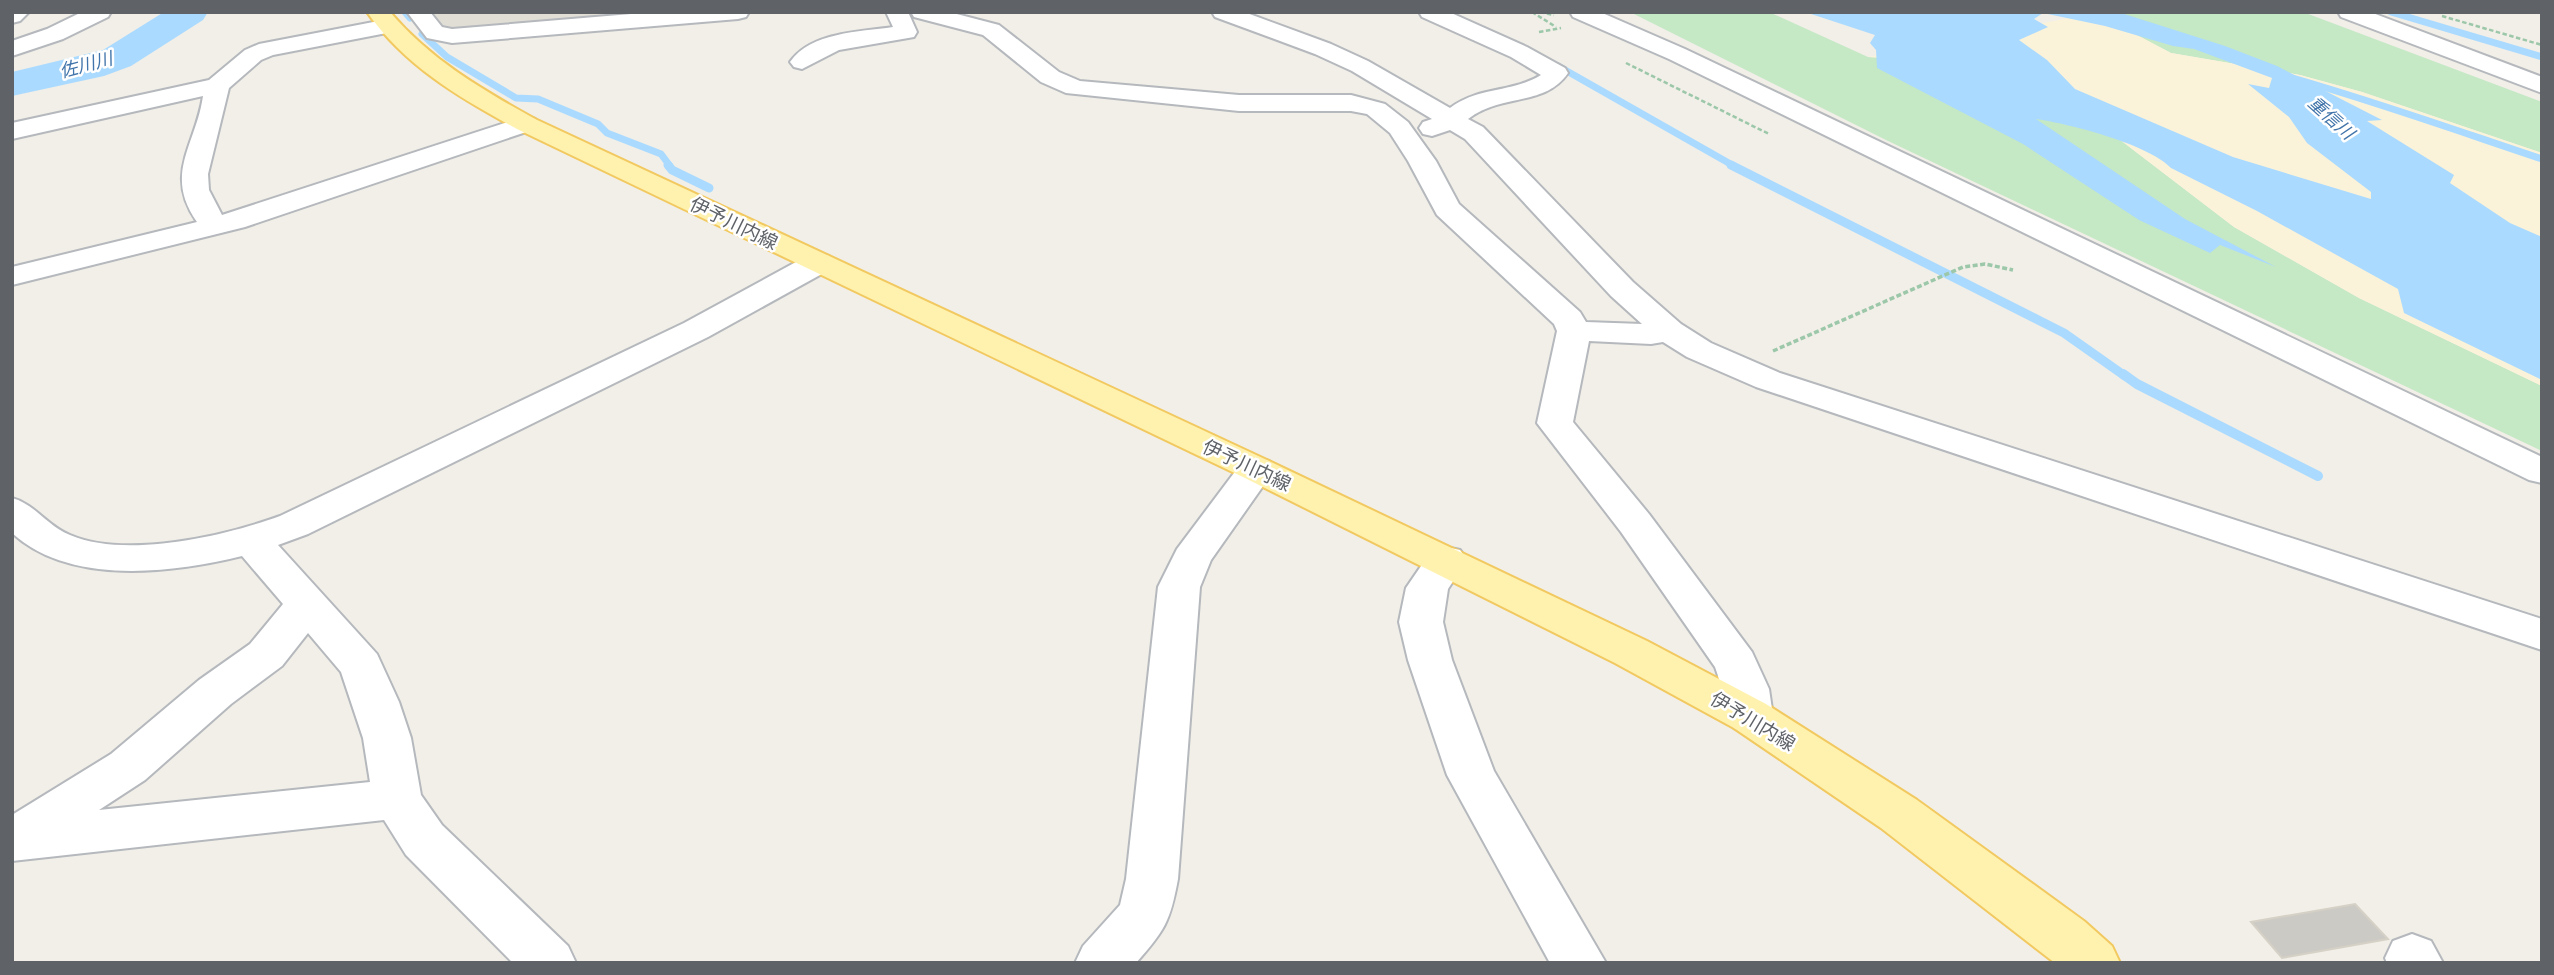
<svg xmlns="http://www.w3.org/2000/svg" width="2554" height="975" viewBox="0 0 2554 975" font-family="Ubuntu,'Noto Sans JP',sans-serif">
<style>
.education{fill:#e1ded6}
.green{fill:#c5e8c5}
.sand{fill:#fbf3d9}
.water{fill:#aadaff;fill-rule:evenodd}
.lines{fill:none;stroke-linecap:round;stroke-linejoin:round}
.stream-far2{stroke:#aadaff;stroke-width:7}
.stream-far1{stroke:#aadaff;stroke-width:9}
.stream{stroke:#aadaff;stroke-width:10}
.river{fill:#aadaff;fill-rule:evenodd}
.building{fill:#cccac5;stroke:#d6d1c6;stroke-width:2}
.minor-casing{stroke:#b5b8bc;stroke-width:4}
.major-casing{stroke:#f2c960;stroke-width:4}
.path-far1{stroke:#9cc7a9;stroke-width:2.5;stroke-dasharray:4.5 2.5;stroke-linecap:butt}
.path{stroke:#9cc7a9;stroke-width:3.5;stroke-dasharray:5 2.5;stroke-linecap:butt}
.minor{fill:#fff;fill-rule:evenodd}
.major{fill:#fff2af;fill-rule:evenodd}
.labels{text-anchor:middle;stroke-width:5;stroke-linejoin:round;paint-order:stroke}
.far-water-label{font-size:18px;font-style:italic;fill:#4174aa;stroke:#fff}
.street-label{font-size:19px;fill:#5f6368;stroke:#fff}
</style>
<rect width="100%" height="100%" fill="#f1efe8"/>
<polygon class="education" points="427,12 695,12 453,31 441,25"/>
<g class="green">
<polygon points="1630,12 1769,12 1868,57 1918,60 2085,113 2234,227 2359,298 2542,386 2542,451 1886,140"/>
<polygon points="2303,12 2542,102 2542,153 2362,92 2300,75 2171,53 2095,13"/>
</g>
<polygon class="sand" points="2095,13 2171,53 2300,75 2362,92 2542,153 2542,386 2359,298 2234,227 2085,113 1918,60 1868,57"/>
<path class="water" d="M1805 12H2118L2225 46 2277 66 2382 120 2367 121 2454 175 2450 183 2510 223 2542 237V380L2404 313 2398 289 2257 211 2171 168C2148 144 2070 124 2036 119L2185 219 2276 267 2220 245 2210 253 2139 220 2023 144 1877 68 1876 50 1870 43 1875 35ZM2043 13 2105 26 2173 46 2194 49 2272 78 2269 88 2248 84 2289 117 2307 143 2371 192V199L2233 157 2075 89 2047 60 2019 40 2048 27 2034 19Z"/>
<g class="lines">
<g class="stream-far2">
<polyline points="405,12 410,18"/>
<polyline points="2391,12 2542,57"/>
<polyline points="422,34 447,57 516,98 538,99 598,124 607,133 661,154 670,166"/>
<polyline points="1558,66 1734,166"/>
<path d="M2289 77C2374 101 2458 131 2542 159"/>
</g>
<g class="stream-far1">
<polyline points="668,165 672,170 709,188"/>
<polyline points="1731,165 2064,333 2125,376"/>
</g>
<polyline class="stream" points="2123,374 2137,384 2318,476"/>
<polygon class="river" points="164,12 208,12 203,20 131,66 104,76 12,96 12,72 103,50"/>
</g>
<polygon class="building" points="2355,904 2388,939 2282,958 2251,922"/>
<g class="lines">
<g class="minor-casing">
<g id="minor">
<polygon points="12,12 29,12 20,21 12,23"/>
<polygon points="82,12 111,12 108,17 63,39 12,56 12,41 47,29"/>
<polygon points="407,12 430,12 442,27 452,29 655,12 749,12 746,17 738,19 452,43 427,38"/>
<path d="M886 12H908L917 32 914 37 839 50 802 69 794 67 790 62C811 32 859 32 893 27Z"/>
<path d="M911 12H949L999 25 1059 72 1080 81 1239 95H1351L1385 104 1408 122 1436 161 1459 204 1580 312 1586 322 1642 324 1611 296 1465 139 1450 130 1432 136 1423 134 1419 128 1423 122 1432 119 1352 71 1315 54 1215 17 1212 12H1244L1331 44 1368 61 1450 108C1479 86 1512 93 1541 75L1511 57 1422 17 1419 12H1449L1527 47 1565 68 1568 73C1545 107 1501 93 1468 119L1483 127 1633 282 1681 324 1711 343 1780 373 2542 619V650L1756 387 1687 357 1663 342 1651 344 1589 341 1573 422 1649 514 1752 652 1769 689 1773 716 1766 728 1750 733 1734 728C1723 710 1723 687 1715 667L1621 532 1537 423 1557 331 1554 324 1437 215 1408 161 1390 133 1367 114 1351 111H1239L1066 93 1041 82 983 35 914 17Z"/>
<polygon points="1570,12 1600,12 1685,49 2542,457 2542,483 2529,480 1669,59 1573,17"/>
<polygon points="2338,12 2370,12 2542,77 2542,93 2341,17"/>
<path d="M389 19 397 21 400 26 397 31 273 55 261 60 229 88 208 174 209 190 222 215 517 119 526 116 535 119 539 124 535 129 245 227 12 285V267L197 222C163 174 196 145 203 96L12 139V123L209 80 245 50 259 44Z"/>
<path d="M818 254 829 256 833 263 829 270 708 337 308 534 278 545 377 654 399 702 411 738 421 795 442 825 568 946 576 963H513L406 855 384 820 12 861V815L111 754 199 680 250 644 283 604 242 556C172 573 70 586 12 533V498C35 504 47 526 70 535 126 559 225 536 280 516L684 323 807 256ZM308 633 341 672 363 738 370 782 99 810 145 780 231 704 282 666Z"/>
<path d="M1256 458 1269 461 1275 469 1211 560 1200 587 1178 879C1170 922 1165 930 1136 963H1075L1083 946 1120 905 1126 879 1158 587 1177 549 1243 461Z"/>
<polygon points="1446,547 1460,550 1467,560 1448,589 1443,622 1452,660 1494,771 1606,963 1550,963 1447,775 1408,660 1399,622 1406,588 1432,550"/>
<polygon points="2412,934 2431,941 2443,963 2387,963 2385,958 2393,941"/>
</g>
</g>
<g class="major-casing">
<path id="major" d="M367 12H390C431 60 481 89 535 119L1269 461 1647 641 1766 704 1917 800 2084 921 2112 946 2120 963H2055L1881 828 1734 728 1615 663 1243 477 517 129C460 98 405 66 367 12Z"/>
</g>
<g class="path-far1">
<polyline points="1532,12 1556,27"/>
<polyline points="1540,12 1554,15"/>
<polyline points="2442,16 2542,45"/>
<polyline points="1539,32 1561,28"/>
<polyline points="1626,63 1769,134"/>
</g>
<polyline class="path" points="1773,351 1963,267 1985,264 2013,270"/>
<use href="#minor" class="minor"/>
<use href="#major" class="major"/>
</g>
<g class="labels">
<g class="far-water-label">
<text transform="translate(86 65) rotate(-15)" y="6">佐川川</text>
<text transform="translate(2331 118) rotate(42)" y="6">重信川</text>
</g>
<g class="street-label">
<text transform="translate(734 223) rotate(26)" y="7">伊予川内線</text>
<text transform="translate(1247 465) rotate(25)" y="7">伊予川内線</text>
<text transform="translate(1753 721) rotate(31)" y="7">伊予川内線</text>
</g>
</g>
<rect width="2554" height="975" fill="none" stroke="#5f6368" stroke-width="28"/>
</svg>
